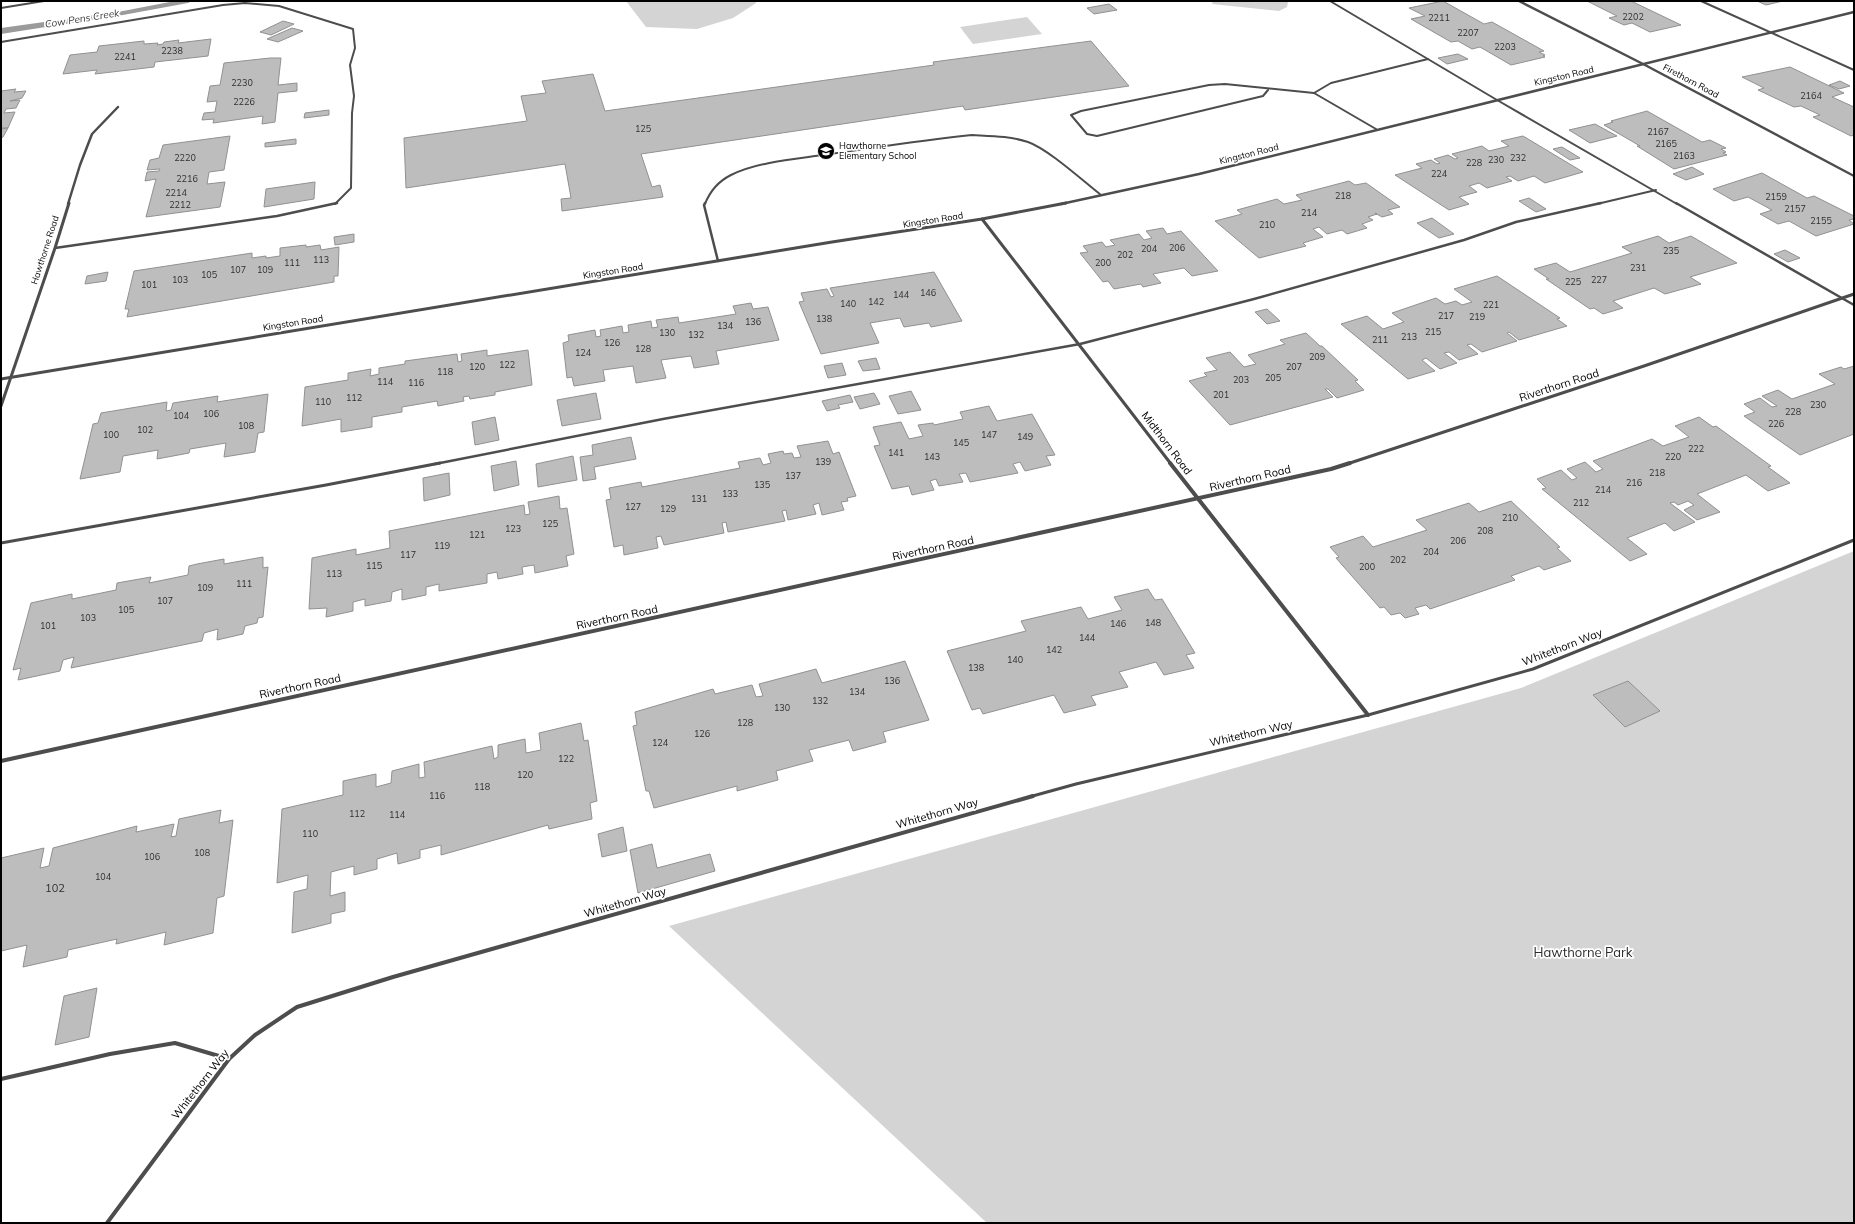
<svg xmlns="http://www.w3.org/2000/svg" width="1855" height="1224" viewBox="0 0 1855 1224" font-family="Mulish,sans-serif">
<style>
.green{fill:#d4d4d4}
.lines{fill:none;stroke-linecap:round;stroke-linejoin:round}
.stream{fill:#9b9b9b;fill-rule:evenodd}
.building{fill:#bdbdbd;stroke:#919191}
.lane-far3{stroke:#4d4d4d;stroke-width:2}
.lane-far2{stroke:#4d4d4d;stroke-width:2.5}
.lane-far1{stroke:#4d4d4d;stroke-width:3}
.lane{stroke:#4d4d4d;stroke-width:4}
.street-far2{stroke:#4d4d4d;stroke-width:2.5}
.street-far1{stroke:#4d4d4d;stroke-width:3}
.street{stroke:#4d4d4d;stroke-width:4}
.labels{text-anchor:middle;stroke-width:3.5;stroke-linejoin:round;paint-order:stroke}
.number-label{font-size:9px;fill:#2f2f2f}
.far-street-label{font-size:9px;fill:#000;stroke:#fff}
.far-poi-label{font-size:9px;fill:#000;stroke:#fff;text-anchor:start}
.far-water-label{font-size:10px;font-style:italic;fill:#3c3c3c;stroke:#fff}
.street-label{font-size:11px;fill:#000;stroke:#fff}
.near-number-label{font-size:11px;fill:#2f2f2f}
.near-park-label{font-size:13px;fill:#2b2b2b;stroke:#fff}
</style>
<rect width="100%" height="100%" fill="#fff"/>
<g class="green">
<polygon points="626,1 756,1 756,3 733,18 697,29 646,27"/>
<polygon points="1213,1 1287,1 1288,2 1287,7 1279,11 1212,4"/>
<polygon points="1027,17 1042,34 973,44 960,27"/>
<polygon points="1854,551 1854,1223 987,1223 669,926 1521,688"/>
</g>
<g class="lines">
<polygon class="stream" points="175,1 192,1 188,3 123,15 1,34 1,28 123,11"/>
</g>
<g class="building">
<polygon points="1443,1 1484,24 1492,22 1544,51 1539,52 1545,55 1543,56 1545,57 1511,65 1480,47 1472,49 1458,41 1451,42 1411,19 1425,16 1409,8"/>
<polygon points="1587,1 1631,1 1681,25 1650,32 1632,23 1624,25 1609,18 1617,16"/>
<polygon points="1757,1 1783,1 1766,5"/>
<polygon points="1109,4 1117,10 1094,14 1087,8"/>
<polygon points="283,21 294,24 271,35 260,32"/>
<polygon points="292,28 303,31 278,42 267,39"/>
<polygon points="211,39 208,56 155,62 154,67 95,74 97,70 63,74 70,55 97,52 99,46 144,41 144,44 158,43 157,45 163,44 164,42 179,40 178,43"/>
<polygon points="1091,41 1129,86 965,110 963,106 641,154 652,187 660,185 663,197 562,211 561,199 571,198 565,164 406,188 404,138 527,121 521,96 546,93 542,81 593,74 605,111 934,65 933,62"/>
<polygon points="1458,54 1468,59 1447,64 1438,58"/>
<polygon points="270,58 281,58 278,85 297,83 297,91 278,93 275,122 262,124 263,116 213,123 214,119 202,120 204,113 215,112 217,101 207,102 210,86 220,85 224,63"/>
<polygon points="1790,67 1844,93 1832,97 1854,107 1854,135 1851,136 1813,117 1820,115 1801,106 1794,107 1758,90 1764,88 1742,77"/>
<polygon points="1840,81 1850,86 1839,89 1829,85"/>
<polygon points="16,89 14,92 26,91 22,98 10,101 20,100 16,108 6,109 4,113 15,112 8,128 1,128 1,91"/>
<polygon points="329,110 329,115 304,118 305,113"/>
<polygon points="1647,111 1702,142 1710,140 1726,148 1721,149 1726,152 1723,153 1727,155 1674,169 1637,146 1640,146 1604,125 1613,122 1611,121"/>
<polygon points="1595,124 1617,136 1590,143 1569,130"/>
<polygon points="8,128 3,137 1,138 1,129"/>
<polygon points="230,136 224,170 209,172 207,184 225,182 220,207 146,217 156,179 145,181 147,172 159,171 160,169 147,170 150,160 159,158 163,145"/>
<polygon points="1523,136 1583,172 1545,183 1534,176 1518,181 1510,176 1506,177 1512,181 1487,188 1479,183 1469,186 1477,192 1459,197 1469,204 1449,210 1395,175 1422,168 1416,164 1431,160 1437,164 1440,163 1434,159 1448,155 1455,159 1458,158 1452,154 1482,146 1489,151 1509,146 1501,141"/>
<polygon points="296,139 296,144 265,147 265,143"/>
<polygon points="1562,147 1580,158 1570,160 1553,149"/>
<polygon points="1692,167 1704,174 1686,180 1673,174"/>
<polygon points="1762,173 1807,198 1814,196 1854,216 1854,219 1849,220 1854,224 1816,236 1789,221 1778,224 1760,214 1772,210 1748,197 1734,201 1713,189"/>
<polygon points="1349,181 1355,185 1366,183 1400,207 1388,210 1393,214 1382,217 1375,213 1377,214 1368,217 1373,220 1362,224 1367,228 1347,234 1342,230 1327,234 1319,227 1313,229 1323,237 1303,243 1306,246 1259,258 1215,221 1242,214 1237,210 1277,199 1284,204 1302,200 1296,195"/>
<polygon points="315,182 314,199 264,207 266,189"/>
<polygon points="1529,198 1546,209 1536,212 1519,201"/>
<polygon points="1432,218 1454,234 1439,238 1417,223"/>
<polygon points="1163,228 1167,234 1181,231 1218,271 1192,276 1184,268 1153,274 1161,283 1143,287 1141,284 1114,289 1108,281 1103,282 1080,253 1088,252 1083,246 1102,242 1106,247 1115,245 1110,240 1139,234 1144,240 1152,238 1146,231"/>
<polygon points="354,234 354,242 335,245 334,237"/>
<polygon points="1658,236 1669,243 1691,236 1737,263 1690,277 1701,284 1665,294 1654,288 1613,301 1623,308 1603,314 1594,308 1590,309 1546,279 1549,279 1534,269 1556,263 1570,272 1632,253 1622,247"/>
<polygon points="306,245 306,247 320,245 321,250 339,247 338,276 334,276 334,282 127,317 129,309 125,309 134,271 252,253 252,258 266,256 266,258 280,256 280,248"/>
<polygon points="1785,250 1800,258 1788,262 1774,254"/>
<polygon points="108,272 106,281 85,284 87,276"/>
<polygon points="934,272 962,321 931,327 929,323 904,327 900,318 870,323 879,343 821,354 799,302 804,301 801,293 827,289 831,297 834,296 830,288"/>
<polygon points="1497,276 1560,318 1557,319 1567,326 1519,340 1509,332 1507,333 1517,341 1482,352 1471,344 1467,345 1478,354 1459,360 1449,352 1444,353 1457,363 1440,369 1426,358 1422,360 1435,371 1408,379 1341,324 1367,316 1383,329 1404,322 1392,313 1436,298 1445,304 1456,301 1462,305 1472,302 1454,289"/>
<polygon points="751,303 753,309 768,307 779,340 716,351 719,364 694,368 691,356 661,360 666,378 636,383 633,366 603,370 605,381 574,386 572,377 567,378 563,343 569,341 568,335 595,330 596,337 601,336 600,330 622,326 623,333 629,332 628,325 651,321 652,328 658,327 656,320 678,317 679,323 736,314 733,306"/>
<polygon points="1267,309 1280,321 1267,324 1255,312"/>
<polygon points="1306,333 1320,346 1322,346 1358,380 1355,381 1364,390 1337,398 1328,389 1325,389 1333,397 1230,425 1189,381 1207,376 1204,373 1217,370 1206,358 1230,352 1244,367 1256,364 1248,355 1285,344 1280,340"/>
<polygon points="487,350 487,356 528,350 532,385 495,392 495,395 470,399 469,396 463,397 464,401 438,406 437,401 402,407 402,412 372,417 372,427 341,432 341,419 302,426 305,387 348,380 348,373 371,369 370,376 379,374 379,368 405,364 405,361 457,354 458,362 462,361 461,354"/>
<polygon points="876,358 880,369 863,371 858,361"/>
<polygon points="842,363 846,375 828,378 824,366"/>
<polygon points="1854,366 1854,434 1800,455 1744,416 1755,412 1744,404 1760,398 1772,407 1777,406 1762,396 1778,390 1792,399 1835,384 1819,374 1841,367 1844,369"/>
<polygon points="911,391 921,410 898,414 889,396"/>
<polygon points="596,393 601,419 562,426 557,400"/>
<polygon points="874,393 880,404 860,409 854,397"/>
<polygon points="268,394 264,432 258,433 255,452 224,457 226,443 190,449 189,453 157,459 158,450 123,456 120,472 80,479 93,424 98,423 101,413 167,402 166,411 171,410 173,403 218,396 217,402"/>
<polygon points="850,395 853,402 838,405 840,408 827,411 822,401"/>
<polygon points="989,406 997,421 1032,414 1055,455 1046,456 1051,465 1025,471 1020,462 1013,464 1018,473 970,482 966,473 959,474 963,482 939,486 936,479 930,481 934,490 912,495 909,486 892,489 874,446 880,445 873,427 901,422 909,439 923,436 918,425 933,423 934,425 963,419 960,412"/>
<polygon points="495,417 499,440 475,445 472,422"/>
<polygon points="1699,417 1713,427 1716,426 1771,466 1768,467 1790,483 1768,491 1746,475 1697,494 1720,512 1697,520 1684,510 1694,505 1688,501 1678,505 1674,502 1670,503 1695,522 1674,531 1665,523 1627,538 1647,554 1630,561 1542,489 1546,488 1537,479 1561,470 1572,480 1577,478 1567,469 1585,462 1596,472 1603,469 1593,461 1652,439 1663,446 1689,437 1675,426"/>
<polygon points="631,437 636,459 594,467 596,479 583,481 580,457 593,455 592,445"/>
<polygon points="828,441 833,454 839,452 856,496 847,498 848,501 841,502 844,510 822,515 819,503 813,505 816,514 788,520 786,510 782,511 785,521 728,532 726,522 722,523 724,533 664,545 661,536 656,537 658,548 624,555 623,545 614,547 606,500 611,499 609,488 641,482 642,487 740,468 738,462 760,458 763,465 771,463 768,454 783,451 784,454 792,453 794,458 801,457 797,446"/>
<polygon points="573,456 577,480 538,487 536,464"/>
<polygon points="516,461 519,485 494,491 491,466"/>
<polygon points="449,473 450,495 424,501 423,478"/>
<polygon points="559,496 560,509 567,508 574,554 566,556 568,566 535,573 534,565 522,567 523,574 498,579 497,572 487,574 487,583 439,591 439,584 426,587 426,595 402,600 402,589 392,592 391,601 365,606 365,599 353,602 353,611 326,617 327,608 309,609 312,558 356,549 356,555 390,548 389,531 524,505 525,515 530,514 528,502"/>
<polygon points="1511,501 1560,547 1557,548 1571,561 1544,570 1539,566 1511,576 1515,580 1430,609 1426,605 1415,608 1419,614 1405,618 1400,613 1391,615 1384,607 1380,608 1336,558 1339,557 1330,547 1363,536 1373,547 1427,530 1416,520 1469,503 1479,512"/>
<polygon points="263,557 263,568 268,567 263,617 258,618 257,623 245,626 243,634 217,640 218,629 204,633 202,641 71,668 74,657 63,660 60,671 18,680 21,668 13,670 31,603 72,594 72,599 116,590 117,583 151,577 149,583 188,575 189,566 197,564 224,559 224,564"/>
<polygon points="1148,589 1155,600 1162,599 1195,653 1186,655 1194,668 1164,675 1156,662 1119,672 1128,687 1091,696 1096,705 1064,713 1054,695 983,714 980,708 972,710 947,651 1026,631 1021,621 1081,607 1088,619 1122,610 1114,597"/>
<polygon points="905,661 929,720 883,732 886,742 853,751 849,740 809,750 813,761 776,771 778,780 737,791 737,786 654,808 649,791 646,791 633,726 637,725 635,712 713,689 715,694 752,685 756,697 763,696 759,684 816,669 822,683"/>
<polygon points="1628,681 1660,711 1625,727 1593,695"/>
<polygon points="581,723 584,741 588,740 597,801 590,803 592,819 549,829 548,825 441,855 441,845 420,850 420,858 398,864 397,853 377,859 377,869 354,875 354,866 331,872 330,896 345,892 345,911 331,914 331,923 292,933 294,892 307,889 308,875 277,883 282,809 343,795 343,781 376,774 376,787 391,783 392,771 419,764 419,778 425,777 424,762 492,746 494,759 498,757 498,745 525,739 526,753 541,750 539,733"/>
<polygon points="221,810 219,823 233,820 224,896 217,898 213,933 164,945 166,932 116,944 117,939 68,950 67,957 23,967 27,945 1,951 1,858 44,848 40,868 49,866 53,848 137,826 136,832 174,824 171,837 176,836 179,819"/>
<polygon points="623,827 627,851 602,857 598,834"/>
<polygon points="652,844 657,868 710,854 715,871 638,893 630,850"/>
<polygon points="97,988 89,1037 55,1045 64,996"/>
</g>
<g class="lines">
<g class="lane-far3">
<polyline points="1330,1 1497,100 1677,204"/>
<polyline points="1701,1 1854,70"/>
<polyline points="1,8 44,1"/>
<polyline points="1,42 223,5 245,3 279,6 353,29 355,48 350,65 354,96 352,113 351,188 335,204"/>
<polyline points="1268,90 1263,96 1097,136 1087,134 1071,115 1081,111 1209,85 1225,84 1314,93 1376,129"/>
<polyline points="1314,93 1331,83 1428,59"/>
<path d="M705 204C710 191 719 181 731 175 757 162 795 159 823 155 873 148 922 140 972 135 990 136 1010 136 1028 142 1048 149 1083 181 1101 195"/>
<polyline points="1597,204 1656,190"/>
</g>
<g class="lane-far2">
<polyline points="705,203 704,205 718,261"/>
<polyline points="1676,203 1854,305"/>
<polyline points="55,248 277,216 337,203"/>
<polyline points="435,464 663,419 1080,344 1254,299 1464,240 1516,222 1601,203"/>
</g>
<g class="lane-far1">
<polyline points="1,543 326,485 440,463"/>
<polyline points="1029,797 1076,784 1368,715 1533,669 1854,540"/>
</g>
<g class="lane">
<polyline points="1,1079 110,1054 175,1043 229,1059"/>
<polyline points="107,1223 229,1059 255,1035 297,1007 393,977 1033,796"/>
</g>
<g class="street-far2">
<polyline points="1519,1 1645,65 1854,176"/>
<polyline points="68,204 80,165 92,134 118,107"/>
<polyline points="1061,204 1199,174 1854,12"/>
</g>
<g class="street-far1">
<polyline points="982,219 1171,464"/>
<polyline points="1,379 832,242 982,219 1066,203"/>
<polyline points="1,406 55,248 69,203"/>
<polyline points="1347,464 1644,366 1854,294"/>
</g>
<g class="street">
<polyline points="1170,463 1368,715"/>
<polyline points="1,761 1331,469 1350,463"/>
</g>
</g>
<defs>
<g id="school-disc" transform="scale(0.9)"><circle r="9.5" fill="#000" stroke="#fff"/><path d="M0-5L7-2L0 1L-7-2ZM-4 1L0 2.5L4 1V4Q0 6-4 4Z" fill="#fff"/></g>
</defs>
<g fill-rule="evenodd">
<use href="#school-disc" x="826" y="151"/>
</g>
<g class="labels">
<g class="number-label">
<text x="1633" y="20">2202</text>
<text x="1439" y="21">2211</text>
<text x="1468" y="36">2207</text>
<text x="1505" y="50">2203</text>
<text x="172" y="54">2238</text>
<text x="125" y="60">2241</text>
<text x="242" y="86">2230</text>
<text x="1811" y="99">2164</text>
<text x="244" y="105">2226</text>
<text x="643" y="132">125</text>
<text x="1658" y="135">2167</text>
<text x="1666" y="147">2165</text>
<text x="1684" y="159">2163</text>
<text x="185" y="161">2220</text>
<text x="1518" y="161">232</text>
<text x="1496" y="163">230</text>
<text x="1474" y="166">228</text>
<text x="1439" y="177">224</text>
<text x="187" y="182">2216</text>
<text x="176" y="196">2214</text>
<text x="1343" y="199">218</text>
<text x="1776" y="200">2159</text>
<text x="180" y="208">2212</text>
<text x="1795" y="212">2157</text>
<text x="1309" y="216">214</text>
<text x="1821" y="224">2155</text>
<text x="1267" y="228">210</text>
<text x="1177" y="251">206</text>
<text x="1149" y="252">204</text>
<text x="1671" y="254">235</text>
<text x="1125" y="258">202</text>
<text x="321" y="263">113</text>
<text x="292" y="266">111</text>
<text x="1103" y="266">200</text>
<text x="1638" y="271">231</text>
<text x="238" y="273">107</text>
<text x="265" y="273">109</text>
<text x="209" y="278">105</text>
<text x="180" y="283">103</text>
<text x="1599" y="283">227</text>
<text x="1573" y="285">225</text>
<text x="149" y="288">101</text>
<text x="928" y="296">146</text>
<text x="901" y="298">144</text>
<text x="876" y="305">142</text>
<text x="848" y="307">140</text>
<text x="1491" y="308">221</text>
<text x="1446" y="319">217</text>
<text x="1477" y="320">219</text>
<text x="824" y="322">138</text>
<text x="753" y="325">136</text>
<text x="725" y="329">134</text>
<text x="1433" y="335">215</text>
<text x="667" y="336">130</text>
<text x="696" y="338">132</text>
<text x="1409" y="340">213</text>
<text x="1380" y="343">211</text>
<text x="612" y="346">126</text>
<text x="643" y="352">128</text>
<text x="583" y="356">124</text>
<text x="1317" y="360">209</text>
<text x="507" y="368">122</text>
<text x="477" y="370">120</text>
<text x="1294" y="370">207</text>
<text x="445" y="375">118</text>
<text x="1273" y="381">205</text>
<text x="1241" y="383">203</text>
<text x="385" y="385">114</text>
<text x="416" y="386">116</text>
<text x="1221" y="398">201</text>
<text x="354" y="401">112</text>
<text x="323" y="405">110</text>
<text x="1818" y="408">230</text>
<text x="1793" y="415">228</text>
<text x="211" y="417">106</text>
<text x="181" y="419">104</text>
<text x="1776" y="427">226</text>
<text x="246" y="429">108</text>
<text x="145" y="433">102</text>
<text x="111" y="438">100</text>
<text x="989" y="438">147</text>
<text x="1025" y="440">149</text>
<text x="961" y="446">145</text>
<text x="1696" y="452">222</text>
<text x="896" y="456">141</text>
<text x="932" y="460">143</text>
<text x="1673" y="460">220</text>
<text x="823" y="465">139</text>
<text x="1657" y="476">218</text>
<text x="793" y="479">137</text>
<text x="1634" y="486">216</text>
<text x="762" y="488">135</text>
<text x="1603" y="493">214</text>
<text x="730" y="497">133</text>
<text x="699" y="502">131</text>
<text x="1581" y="506">212</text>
<text x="633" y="510">127</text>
<text x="668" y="512">129</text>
<text x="1510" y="521">210</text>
<text x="550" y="527">125</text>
<text x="513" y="532">123</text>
<text x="1485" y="534">208</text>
<text x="477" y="538">121</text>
<text x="1458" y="544">206</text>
<text x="442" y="549">119</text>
<text x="1431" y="555">204</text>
<text x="408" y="558">117</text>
<text x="1398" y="563">202</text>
<text x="374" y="569">115</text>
<text x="1367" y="570">200</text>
<text x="334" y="577">113</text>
<text x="244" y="587">111</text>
<text x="205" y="591">109</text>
<text x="165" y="604">107</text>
<text x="126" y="613">105</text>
<text x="88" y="621">103</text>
<text x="1153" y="626">148</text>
<text x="1118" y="627">146</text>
<text x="48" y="629">101</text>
<text x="1087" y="641">144</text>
<text x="1054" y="653">142</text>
<text x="1015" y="663">140</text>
<text x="976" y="671">138</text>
<text x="892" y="684">136</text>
<text x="857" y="695">134</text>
<text x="820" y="704">132</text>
<text x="782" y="711">130</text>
<text x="745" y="726">128</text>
<text x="702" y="737">126</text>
<text x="660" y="746">124</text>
<text x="566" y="762">122</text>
<text x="525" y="778">120</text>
<text x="482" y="790">118</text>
<text x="437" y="799">116</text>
<text x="357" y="817">112</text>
<text x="397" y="818">114</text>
<text x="310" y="837">110</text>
<text x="202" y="856">108</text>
<text x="152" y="860">106</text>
<text x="103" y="880">104</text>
</g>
<g class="far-street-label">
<text transform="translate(1564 76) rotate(-13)" y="3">Kingston Road</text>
<text transform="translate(1691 81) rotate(28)" y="3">Firethorn Road</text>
<text transform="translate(1249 154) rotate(-14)" y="3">Kingston Road</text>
<text transform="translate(933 220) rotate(-9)" y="3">Kingston Road</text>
<text transform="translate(45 250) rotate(-72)" y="3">Hawthorne Road</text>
<text transform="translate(613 271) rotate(-9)" y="3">Kingston Road</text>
<text transform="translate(293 323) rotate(-9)" y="3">Kingston Road</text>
</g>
<g class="far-poi-label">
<text x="839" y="149">Hawthorne<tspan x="839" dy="10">Elementary School</tspan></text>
</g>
<g class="far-water-label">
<text transform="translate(82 18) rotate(-9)" y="4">Cow Pens Creek</text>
</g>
<g class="street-label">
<text transform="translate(1559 385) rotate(-18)" y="4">Riverthorn Road</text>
<text transform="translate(1167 443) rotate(53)" y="4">Midthorn Road</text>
<text transform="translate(1250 478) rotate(-13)" y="4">Riverthorn Road</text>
<text transform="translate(933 548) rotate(-12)" y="4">Riverthorn Road</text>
<text transform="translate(617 617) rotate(-12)" y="4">Riverthorn Road</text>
<text transform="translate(1562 647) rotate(-21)" y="4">Whitethorn Way</text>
<text transform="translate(300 686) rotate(-12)" y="4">Riverthorn Road</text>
<text transform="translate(1251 733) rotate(-13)" y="4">Whitethorn Way</text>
<text transform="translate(937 813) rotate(-16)" y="4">Whitethorn Way</text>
<text transform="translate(625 902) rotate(-16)" y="4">Whitethorn Way</text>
<text transform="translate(200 1084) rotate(-52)" y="4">Whitethorn Way</text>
</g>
<g class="near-number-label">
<text x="55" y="892">102</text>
</g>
<g class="near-park-label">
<text x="1583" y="957">Hawthorne Park</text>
</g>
</g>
<rect width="1855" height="1224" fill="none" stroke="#000000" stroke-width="4"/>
</svg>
